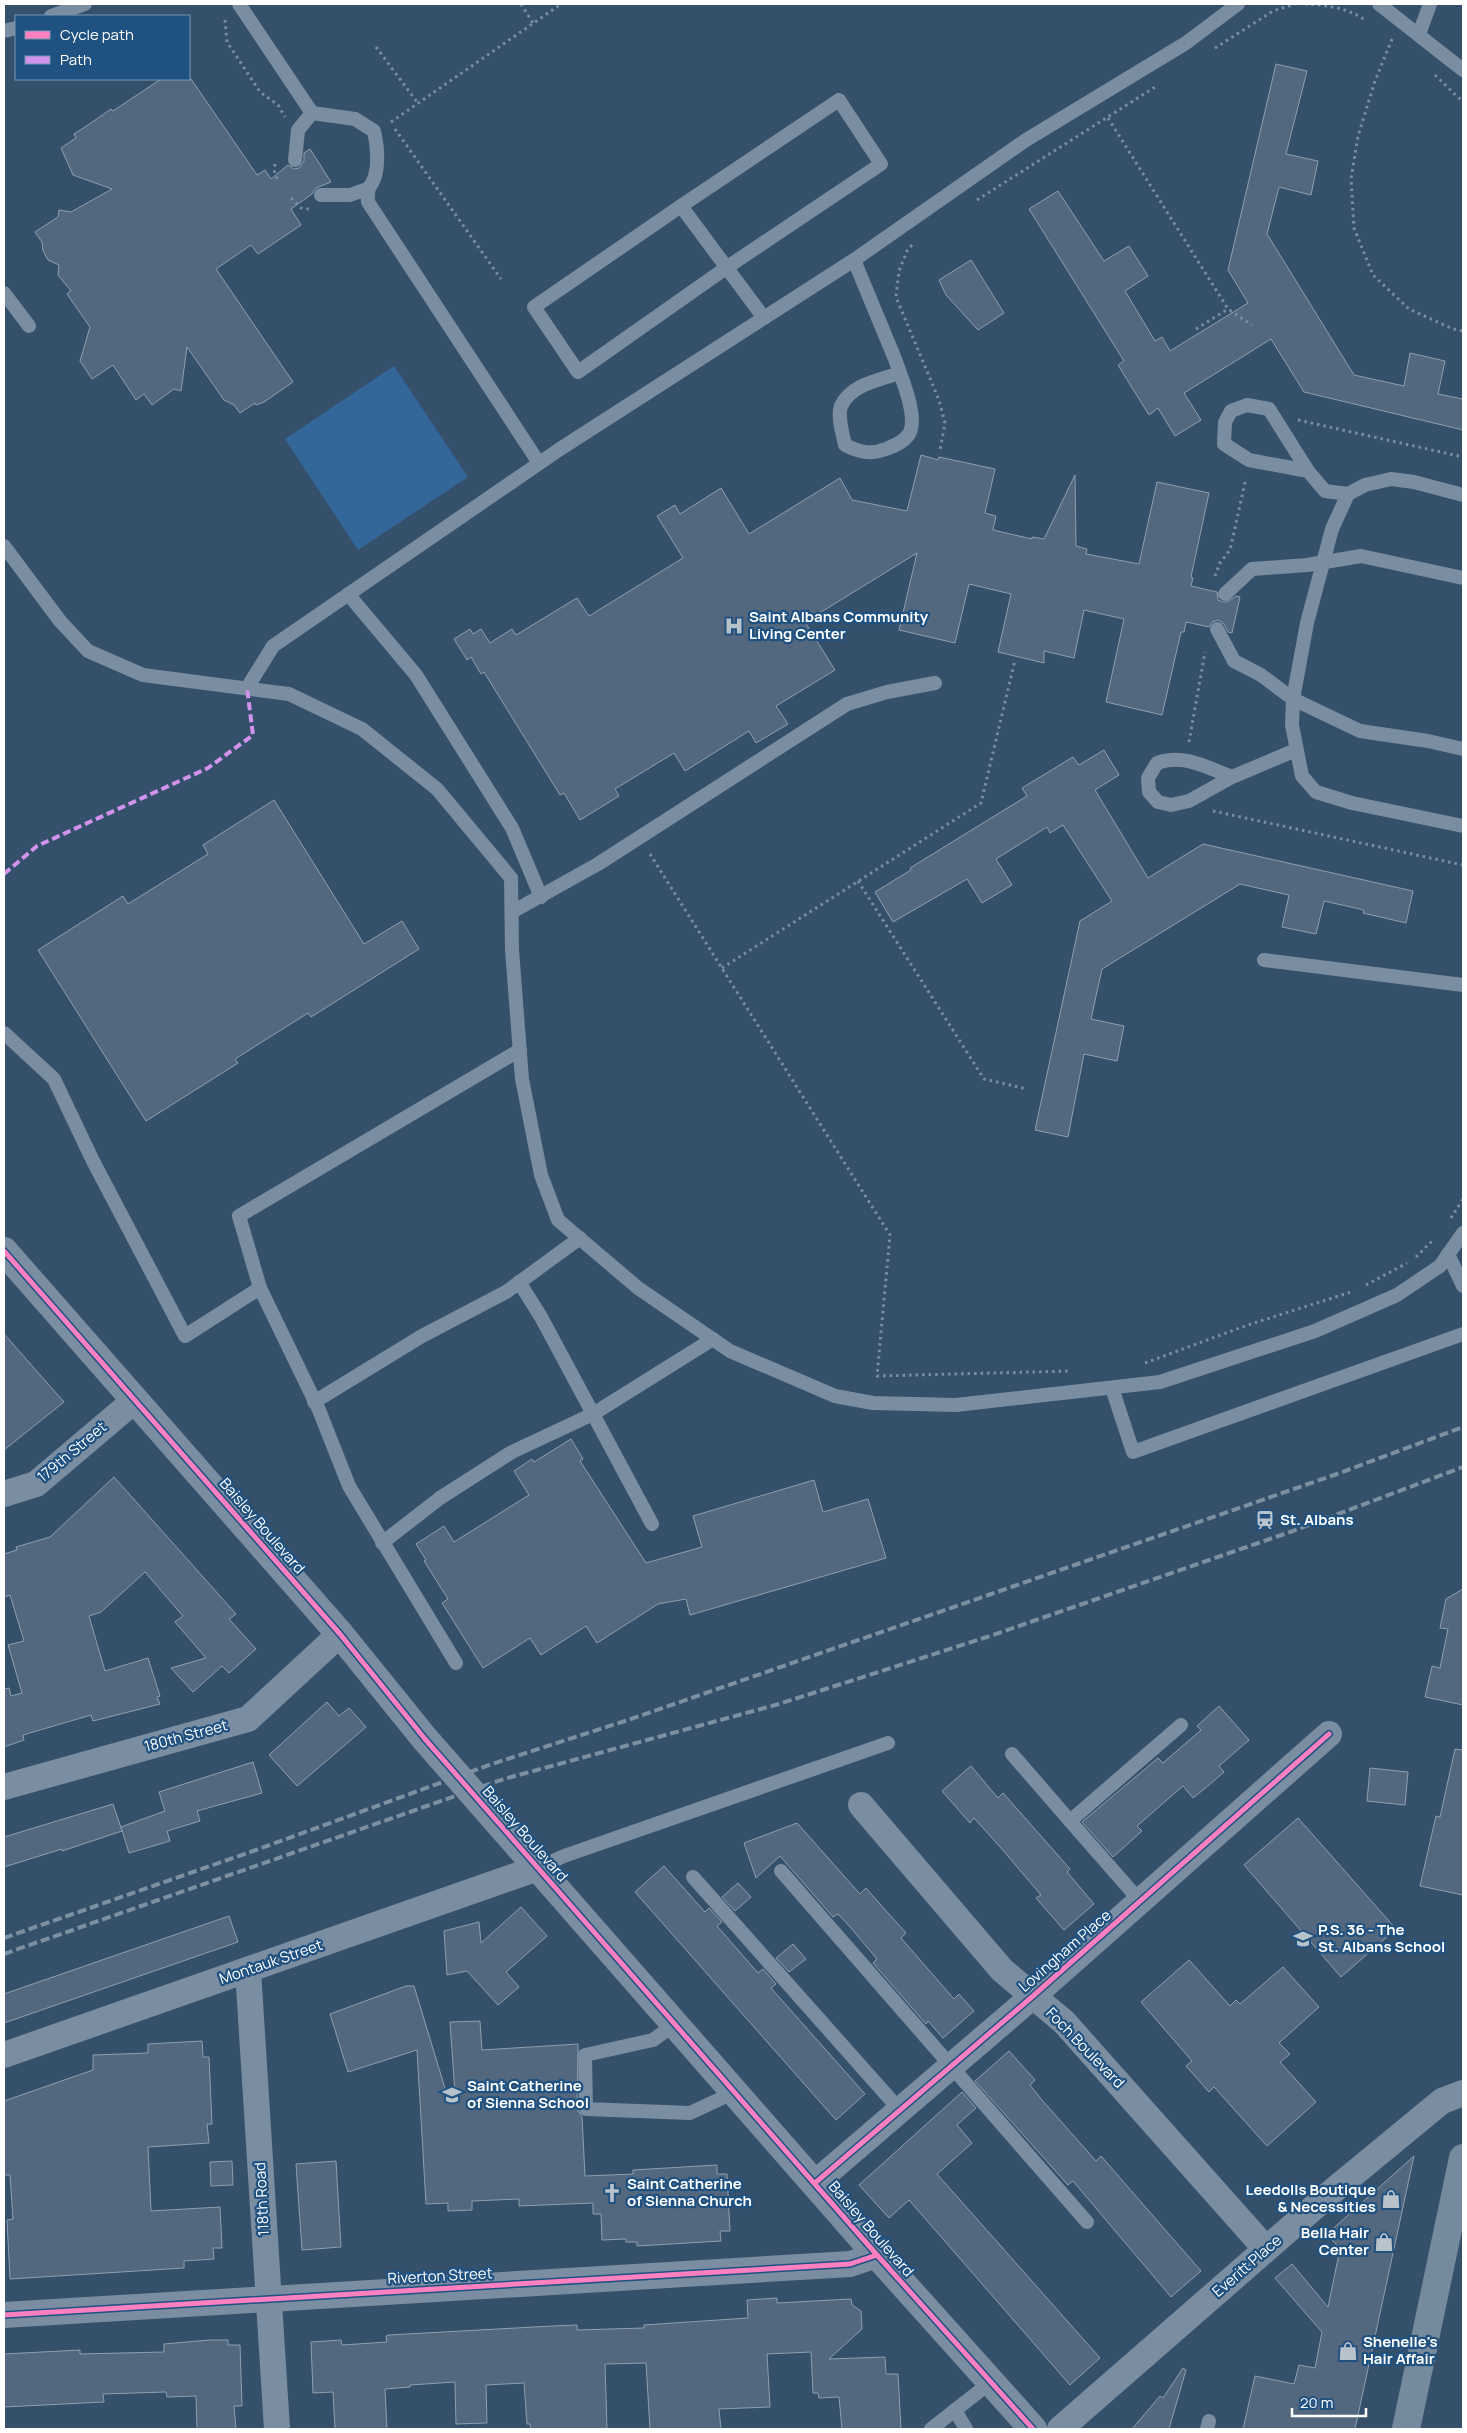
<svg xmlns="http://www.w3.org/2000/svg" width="1467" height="2433" viewBox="0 0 1467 2433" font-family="Manrope,sans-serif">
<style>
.green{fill:#336799}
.building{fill:#53687e;stroke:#8f9faf}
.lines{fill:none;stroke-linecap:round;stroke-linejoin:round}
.path{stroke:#7b8ea1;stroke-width:3;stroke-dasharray:2.5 4;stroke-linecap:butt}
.service{stroke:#7b8ea1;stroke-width:14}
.minor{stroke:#7b8ea1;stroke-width:26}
.tertiary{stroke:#7b8ea1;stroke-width:28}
.secondary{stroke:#768a9d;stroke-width:28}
.rail{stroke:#7c90a1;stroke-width:4;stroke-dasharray:9 4;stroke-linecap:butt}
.quiet{stroke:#d193ec;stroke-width:4;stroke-dasharray:8 4;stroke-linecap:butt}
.cycleway-casing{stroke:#1f5181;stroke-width:8}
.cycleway{stroke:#ff80c0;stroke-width:5}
.labels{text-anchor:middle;stroke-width:4.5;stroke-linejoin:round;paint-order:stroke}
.poi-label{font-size:15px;font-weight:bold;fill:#fff;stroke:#1f5181;text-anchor:start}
.street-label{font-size:15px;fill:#fff;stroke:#1f5181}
</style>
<rect width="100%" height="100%" fill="#35506b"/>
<polygon class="green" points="394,366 468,477 358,550 285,439"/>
<g class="building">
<polygon points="1276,64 1307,71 1286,154 1318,161 1311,195 1279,187 1267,234 1354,375 1404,386 1410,353 1445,361 1438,394 1463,399 1463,430 1304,392 1271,339 1184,393 1201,420 1175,436 1158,408 1149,415 1118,365 1124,361 1029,209 1058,191 1104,261 1129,246 1148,276 1125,291 1155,341 1162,337 1170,351 1248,303 1228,270"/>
<polygon points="161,79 191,79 257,175 265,170 271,179 288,165 294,169 299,168 304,161 304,153 310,149 331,182 316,188 312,194 291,209 301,225 258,254 251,245 216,269 293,382 264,402 256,405 255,403 240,413 234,405 224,400 187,347 181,391 174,389 152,405 144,394 136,400 113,365 92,379 80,361 90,327 67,294 71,291 58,275 59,265 48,260 43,251 42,242 35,232 58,217 59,210 71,212 112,189 73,175 61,148 76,138 74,134 88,125 111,109 113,111"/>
<polygon points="971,260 1004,313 978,330 946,295 939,280"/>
<polygon points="921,455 938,460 939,457 995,469 985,513 996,516 993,530 1032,539 1032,537 1044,539 1075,475 1076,546 1087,549 1086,554 1139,564 1157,482 1209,493 1191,577 1193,578 1191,586 1217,592 1218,600 1223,602 1227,602 1236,596 1240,597 1232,633 1228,632 1224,624 1218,620 1212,622 1209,627 1186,622 1184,632 1181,632 1162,715 1106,702 1124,619 1084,610 1074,658 1044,651 1044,663 998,652 1011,594 969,584 955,643 899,630 917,553 805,622 835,670 776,706 788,724 756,743 749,731 685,771 674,753 615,789 619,796 580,820 564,793 560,795 484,672 481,674 471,657 467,660 454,639 470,629 473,634 481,629 490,643 512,629 516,635 577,598 589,616 683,558 657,516 675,505 680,514 721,488 749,534 840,478 852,500 907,511"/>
<polygon points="1104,750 1119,775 1095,790 1148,878 1203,844 1413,891 1406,923 1363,913 1364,910 1324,901 1316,934 1282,927 1289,895 1240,884 1102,969 1091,1019 1124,1026 1117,1061 1084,1054 1068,1137 1035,1130 1080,921 1112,901 1063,825 1050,833 1047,827 996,859 1012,885 982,903 967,879 893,922 875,892 911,870 910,868 1027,796 1022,788 1073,757 1079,765"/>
<polygon points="274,800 364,944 402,921 419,949 311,1017 308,1013 235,1059 238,1063 146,1121 38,950 123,896 128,904 208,854 203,845"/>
<polygon points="4,1334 64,1402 4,1450"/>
<polygon points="571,1439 583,1459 580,1461 646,1563 702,1547 693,1516 814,1480 823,1512 868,1499 886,1558 690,1615 686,1599 658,1604 597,1643 586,1626 541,1655 530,1638 483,1668 442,1603 448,1599 424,1561 426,1560 416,1544 444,1526 454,1542 529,1495 514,1471 532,1459 534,1462"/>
<polygon points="114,1477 236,1614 229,1619 256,1649 229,1673 222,1666 193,1692 171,1668 206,1658 175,1622 183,1616 145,1572 101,1612 89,1616 105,1671 148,1658 160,1696 157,1697 160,1704 93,1721 91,1715 23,1735 24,1740 4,1747 4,1689 9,1688 11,1696 22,1693 8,1645 24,1641 10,1595 4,1597 4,1554 17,1550 16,1547 50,1537"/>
<polygon points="1463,1589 1463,1705 1425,1697 1432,1666 1440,1668 1448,1629 1440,1628 1446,1599"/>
<polygon points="327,1702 339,1716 349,1708 366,1727 297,1786 269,1755"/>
<polygon points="1219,1706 1249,1740 1219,1766 1224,1772 1209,1785 1193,1798 1183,1786 1137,1826 1142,1831 1113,1857 1082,1822 1158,1758 1163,1763 1201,1730 1197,1726"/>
<polygon points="1455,1749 1463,1750 1463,1895 1420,1886 1436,1816 1440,1817"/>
<polygon points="253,1762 262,1793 197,1811 200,1821 167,1831 170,1841 129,1853 121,1827 165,1811 159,1792"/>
<polygon points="971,1766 998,1798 1003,1793 1070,1869 1067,1872 1094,1904 1064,1930 1036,1898 1041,1895 1001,1848 974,1818 970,1823 942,1791"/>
<polygon points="1370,1768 1408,1772 1405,1805 1367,1801"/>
<polygon points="113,1804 122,1831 62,1851 62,1849 4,1867 4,1837"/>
<polygon points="1298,1818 1396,1929 1341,1977 1244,1865"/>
<polygon points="797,1823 860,1894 866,1888 879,1903 906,1933 901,1938 954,1999 959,1994 974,2011 943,2038 928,2021 926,2024 873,1963 877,1959 851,1928 838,1914 833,1917 780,1856 756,1878 744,1843"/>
<polygon points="664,1866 705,1912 709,1908 722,1922 717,1926 758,1973 763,1969 776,1984 771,1988 865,2094 836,2120 635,1892"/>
<polygon points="738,1883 751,1897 735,1911 722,1897"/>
<polygon points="521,1907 547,1936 506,1972 519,1987 498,2005 467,1971 447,1975 444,1931 479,1922 481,1943"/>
<polygon points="229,1916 238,1942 4,2023 4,1994"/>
<polygon points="793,1944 806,1959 789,1972 776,1958"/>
<polygon points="1189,1960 1230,2006 1236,2000 1240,2004 1283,1967 1319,2007 1279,2043 1290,2054 1280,2062 1316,2102 1267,2146 1214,2087 1209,2092 1186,2066 1192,2061 1141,2002"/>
<polygon points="406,1986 414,1986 447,2095 455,2093 450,2022 480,2021 482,2050 578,2044 577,2109 582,2117 585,2176 633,2174 633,2170 717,2165 717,2174 727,2174 730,2231 720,2231 721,2241 637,2246 637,2242 626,2242 626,2239 602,2240 601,2214 593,2214 593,2203 519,2206 519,2199 472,2201 472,2210 448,2211 448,2203 426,2204 417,2050 348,2072 330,2014"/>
<polygon points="202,2041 203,2057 209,2057 212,2124 207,2124 209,2143 148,2147 151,2211 220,2207 222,2248 213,2248 214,2259 184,2261 184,2268 10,2279 7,2220 13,2219 10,2175 4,2175 4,2101 93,2070 93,2055 148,2053 148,2044"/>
<polygon points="1009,2051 1035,2080 1030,2085 1042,2100 1096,2161 1101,2156 1201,2271 1171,2297 1073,2181 1068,2185 975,2081"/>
<polygon points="962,2092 976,2108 957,2125 972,2143 937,2174 1100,2358 1070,2385 909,2200 889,2218 859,2185"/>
<polygon points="1414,2156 1355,2429 1243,2429 1255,2376 1294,2384 1299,2365 1315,2368 1322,2332 1275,2278 1292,2264 1328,2307 1340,2249 1327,2234"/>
<polygon points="232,2161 233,2185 211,2186 210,2162"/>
<polygon points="336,2161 341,2247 302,2250 296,2164"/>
<polygon points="777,2298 777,2303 851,2299 852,2305 861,2311 862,2329 829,2359 885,2357 886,2374 898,2374 901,2429 842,2429 839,2397 819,2398 818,2393 813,2393 811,2352 767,2354 770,2407 719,2409 721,2429 650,2429 646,2363 605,2364 607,2429 531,2429 530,2424 527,2424 524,2383 486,2385 487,2423 456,2424 455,2382 410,2385 410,2387 385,2389 387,2429 335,2429 333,2392 313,2393 311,2342 341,2340 342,2345 387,2342 386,2336 389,2335 552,2326 577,2325 577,2330 644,2328 644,2325 748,2318 747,2300"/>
<polygon points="209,2340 228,2340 228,2345 240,2345 242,2406 234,2406 236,2429 197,2429 196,2396 167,2397 166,2392 103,2394 104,2402 4,2407 4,2354 80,2350 80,2354 164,2352 164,2344"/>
<polygon points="1183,2368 1186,2370 1169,2429 1132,2429 1160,2396 1163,2398"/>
</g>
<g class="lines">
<g class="path">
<polyline points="521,4 533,23"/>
<path d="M1305 4C1326 5 1348 8 1365 20"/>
<polyline points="225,20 227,42 260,92 278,105 285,117"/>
<polyline points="1392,39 1375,81 1358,136 1351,179 1354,228 1373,275 1409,309 1453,329 1463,331"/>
<polyline points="376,47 417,102"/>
<polyline points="1215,48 1273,11 1295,4"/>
<polyline points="1435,75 1463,102"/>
<polyline points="1108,118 1228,309 1252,325"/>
<polyline points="391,122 561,4"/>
<polyline points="395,129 501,279"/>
<polyline points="275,164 274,170 278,182"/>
<polyline points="291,198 301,208 309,209"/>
<polyline points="977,200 1155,87"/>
<polyline points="912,245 907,251 899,271 896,297 939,400 945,423 940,450"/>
<polyline points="1196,329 1228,309"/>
<polyline points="1298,420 1463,457"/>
<polyline points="1215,576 1220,563 1230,550 1246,478"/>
<polyline points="1189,742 1205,652"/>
<polyline points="1213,811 1463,865"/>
<polyline points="650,854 890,1235 877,1376 1070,1371"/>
<polyline points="858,881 984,1079 1027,1089"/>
<polyline points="722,968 981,803 1015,660"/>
<polyline points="1451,1218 1463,1199"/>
<polyline points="1416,1257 1433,1240"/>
<polyline points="1366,1285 1407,1263"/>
<polyline points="1145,1363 1245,1326 1354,1291"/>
</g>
<g class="service">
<path d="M239 4 312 113 355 119 374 131C377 145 379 162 375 176 371 189 367 184 368 202L539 463"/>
<polyline points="1379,4 1463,70"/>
<polyline points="51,16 85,4"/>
<polyline points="4,31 16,28"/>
<polyline points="1419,34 1430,4"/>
<polygon points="839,100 881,164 726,268 578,372 534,307 681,206"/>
<polyline points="295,160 298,130 312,113"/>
<polyline points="321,195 350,195 367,189"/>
<polyline points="681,206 764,318"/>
<path d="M854 260 895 359C901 377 919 417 909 434 904 442 894 446 886 449 870 455 859 452 845 445 843 434 837 417 841 406 851 384 880 380 900 373"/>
<polyline points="4,293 29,326"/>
<polyline points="1308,471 1249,460 1224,444 1225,422 1231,411 1247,405 1269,409 1308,471 1325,491 1348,494 1365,485 1391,479 1414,482 1463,495"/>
<polyline points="1348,494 1332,529 1307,623 1293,699 1292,725 1302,776 1316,792 1352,803 1463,826"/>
<polyline points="4,546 60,621 88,651 143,675 289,694 362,729 437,789 511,878 512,950 522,1079 541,1175 558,1220 638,1288 730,1351 835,1396 873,1403 956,1405 1160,1382 1315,1331 1397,1295 1440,1266 1463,1233"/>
<polyline points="348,594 416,675 512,828 541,897"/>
<polyline points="1225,594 1252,569 1307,565 1361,556 1463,578"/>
<polyline points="1217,629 1234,661 1261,675 1293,699 1360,731 1428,741 1463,749"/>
<polyline points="247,688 273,646 560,449 854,260 1026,140 1186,43 1238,4"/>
<path d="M1232 777C1208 768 1183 753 1157 763L1148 778 1149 792 1158 802 1171 805 1189 801 1232 777 1296 750"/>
<polyline points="512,912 598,864 847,704 887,692 935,683"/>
<polyline points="1264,960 1463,985"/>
<polyline points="4,1033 54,1079 93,1161 185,1336 260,1288 319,1410 349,1486 456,1663"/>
<polyline points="1448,1254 1463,1286"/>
<polyline points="519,1282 541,1317 652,1524"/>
<polyline points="260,1288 239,1216 520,1050"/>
<polyline points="1112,1388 1133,1452 1463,1334"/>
<polyline points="314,1402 422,1336 506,1292 580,1238"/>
<polyline points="382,1543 440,1498 512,1452 593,1414 713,1339"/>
<polyline points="1012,1754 1070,1821"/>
<polyline points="538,1868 564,1856 888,1743"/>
<polyline points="781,1871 1087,2222"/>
<polyline points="693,1877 899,2109"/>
<polyline points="1140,1901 1070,1821 1181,1725"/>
<polyline points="675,2024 653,2040 585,2055 586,2109 690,2113 735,2092"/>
<polyline points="955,2410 966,2429"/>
<polyline points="931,2429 991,2382"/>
<polyline points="1207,2429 1209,2421"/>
</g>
<g class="minor">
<polyline points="4,1494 36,1484 135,1400"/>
<polyline points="4,1787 248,1719 340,1634"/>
<polyline points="861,1805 1002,1970 1064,2022 1266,2249"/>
<polyline points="248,1970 277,2429"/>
<polyline points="4,2055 538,1868"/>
<polyline points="815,2183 1033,1996 1329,1734"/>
<polyline points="4,2315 850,2264 877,2255"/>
<polyline points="1060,2429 1334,2190 1442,2101 1463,2093"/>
</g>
<polyline class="tertiary" points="4,1251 340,1634 425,1739 877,2255 1033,2429"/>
<polyline class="secondary" points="1406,2429 1463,2158"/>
<g class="rail">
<polyline points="4,1938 256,1850 492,1764 625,1721 1337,1474 1463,1427"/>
<polyline points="4,1954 504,1779 779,1704 984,1638 1293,1531 1463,1467"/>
</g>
<polyline class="quiet" points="4,874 37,846 208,768 253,735 247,688"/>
<g class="cycleway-casing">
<g id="cycleway">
<polyline points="4,1251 340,1634 425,1739 877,2255 1033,2429"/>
<polyline points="815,2183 1033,1996 1329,1734"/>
<polyline points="4,2315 850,2264 877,2255"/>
</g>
</g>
<use href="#cycleway" class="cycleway"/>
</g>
<defs>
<g id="hospital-bare" transform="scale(1.5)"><path d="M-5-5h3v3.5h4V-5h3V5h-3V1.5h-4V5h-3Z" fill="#b8c2cb" stroke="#1f5181" stroke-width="2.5" paint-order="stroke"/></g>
<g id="station-bare" transform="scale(1.5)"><path d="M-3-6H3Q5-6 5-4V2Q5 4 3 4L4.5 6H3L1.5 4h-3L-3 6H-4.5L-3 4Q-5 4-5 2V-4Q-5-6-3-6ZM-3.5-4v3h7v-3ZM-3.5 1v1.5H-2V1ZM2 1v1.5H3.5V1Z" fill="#b8c2cb" stroke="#1f5181" stroke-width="2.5" paint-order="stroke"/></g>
<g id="school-bare" transform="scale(1.5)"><path d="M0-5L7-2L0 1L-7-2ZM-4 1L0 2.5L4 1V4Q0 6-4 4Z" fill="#b8c2cb" stroke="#1f5181" stroke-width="2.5" paint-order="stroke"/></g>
<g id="church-bare" transform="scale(1.5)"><path d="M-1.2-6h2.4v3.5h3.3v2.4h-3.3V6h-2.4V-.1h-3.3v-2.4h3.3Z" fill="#b8c2cb" stroke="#1f5181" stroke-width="2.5" paint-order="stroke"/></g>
<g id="shop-bare" transform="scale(1.5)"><path d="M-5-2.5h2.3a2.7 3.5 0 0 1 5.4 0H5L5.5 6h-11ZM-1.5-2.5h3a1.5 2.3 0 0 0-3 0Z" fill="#b8c2cb" stroke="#1f5181" stroke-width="2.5" paint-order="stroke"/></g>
</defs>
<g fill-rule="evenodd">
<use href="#hospital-bare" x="734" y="626"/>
<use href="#station-bare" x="1265" y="1520"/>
<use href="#school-bare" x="1303" y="1939"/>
<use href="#school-bare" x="452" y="2095"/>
<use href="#church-bare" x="612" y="2193"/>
<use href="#shop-bare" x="1391" y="2199"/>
<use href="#shop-bare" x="1384" y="2242"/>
<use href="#shop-bare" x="1348" y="2351"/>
</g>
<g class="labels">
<g class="poi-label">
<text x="749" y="622">Saint Albans Community<tspan x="749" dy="17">Living Center</tspan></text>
<text x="1280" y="1525">St. Albans</text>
<text x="1318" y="1935">P.S. 36 - The<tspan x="1318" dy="17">St. Albans School</tspan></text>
<text x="467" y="2091">Saint Catherine<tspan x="467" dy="17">of Sienna School</tspan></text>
<text x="627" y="2189">Saint Catherine<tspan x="627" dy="17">of Sienna Church</tspan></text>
<text x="1376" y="2195" text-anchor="end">Leedolls Boutique<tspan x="1376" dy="17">&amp; Necessities</tspan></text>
<text x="1369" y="2238" text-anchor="end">Bella Hair<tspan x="1369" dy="17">Center</tspan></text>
<text x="1363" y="2347">Shenelle's<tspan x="1363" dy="17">Hair Affair</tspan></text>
</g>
<g class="street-label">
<text transform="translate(72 1452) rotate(-40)" y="5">179th Street</text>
<text transform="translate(262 1526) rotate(49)" y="5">Baisley Boulevard</text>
<text transform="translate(186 1736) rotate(-15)" y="5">180th Street</text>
<text transform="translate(525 1834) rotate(49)" y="5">Baisley Boulevard</text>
<text transform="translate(1065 1951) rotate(-41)" y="5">Lovingham Place</text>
<text transform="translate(271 1962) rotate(-19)" y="5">Montauk Street</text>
<text transform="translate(1085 2048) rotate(46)" y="5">Foch Boulevard</text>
<text transform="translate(262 2199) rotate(-93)" y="5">118th Road</text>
<text transform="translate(871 2229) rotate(49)" y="5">Baisley Boulevard</text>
<text transform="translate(1247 2266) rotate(-41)" y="5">Everitt Place</text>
<text transform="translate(440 2276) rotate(-3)" y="5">Riverton Street</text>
</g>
</g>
<rect width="1467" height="2433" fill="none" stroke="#ffffff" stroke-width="10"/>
<rect x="15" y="15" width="175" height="65" fill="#1f5181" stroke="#7997b3"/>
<rect x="25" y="31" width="25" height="8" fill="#ff80c0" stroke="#7997b3"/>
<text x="60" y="40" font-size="15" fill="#ffffff">Cycle path</text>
<rect x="25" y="56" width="25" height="8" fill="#d193ec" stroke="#7997b3"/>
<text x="60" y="65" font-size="15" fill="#ffffff">Path</text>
<path d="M1292 2408v8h74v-8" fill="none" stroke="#ffffff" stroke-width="2.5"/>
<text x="1300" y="2408" font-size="15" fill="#ffffff" stroke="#1f5181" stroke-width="4" paint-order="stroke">20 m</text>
</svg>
